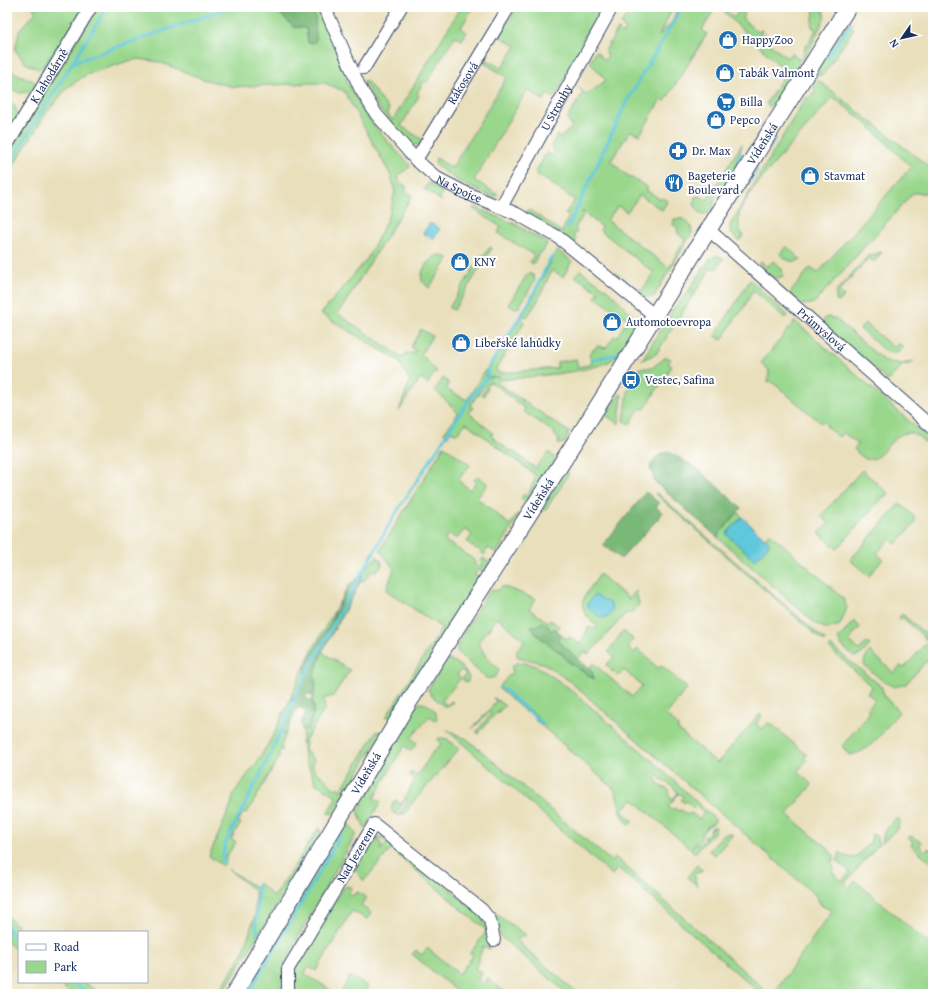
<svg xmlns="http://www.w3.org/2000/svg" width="940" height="1001" viewBox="0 0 940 1001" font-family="'Gentium Book Plus',serif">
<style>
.green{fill:#99d78c;stroke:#5a8375;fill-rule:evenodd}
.forest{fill:#7ab878;stroke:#4a746b}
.water{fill:#60c8db;stroke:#3e7c9c}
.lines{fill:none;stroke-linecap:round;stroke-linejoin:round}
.stream{stroke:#60c8db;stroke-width:3}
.minor-casing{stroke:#3a496c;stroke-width:14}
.major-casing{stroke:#3a496c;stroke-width:18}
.minor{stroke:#fff;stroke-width:12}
.major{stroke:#fff;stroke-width:16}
.labels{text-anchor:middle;stroke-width:4;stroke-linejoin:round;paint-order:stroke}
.poi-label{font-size:12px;fill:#1b2f5e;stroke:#fff;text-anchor:start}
.street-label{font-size:12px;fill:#1b2f5e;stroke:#fff}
</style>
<rect width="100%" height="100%" fill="#fff"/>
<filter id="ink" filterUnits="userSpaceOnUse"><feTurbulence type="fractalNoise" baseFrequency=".025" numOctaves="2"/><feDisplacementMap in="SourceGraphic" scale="8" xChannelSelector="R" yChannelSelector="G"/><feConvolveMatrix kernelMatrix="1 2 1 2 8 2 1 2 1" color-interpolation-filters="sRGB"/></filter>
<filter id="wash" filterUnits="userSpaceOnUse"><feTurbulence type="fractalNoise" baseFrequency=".012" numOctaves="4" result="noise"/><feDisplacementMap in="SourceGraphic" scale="16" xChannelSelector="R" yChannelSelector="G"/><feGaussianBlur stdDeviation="0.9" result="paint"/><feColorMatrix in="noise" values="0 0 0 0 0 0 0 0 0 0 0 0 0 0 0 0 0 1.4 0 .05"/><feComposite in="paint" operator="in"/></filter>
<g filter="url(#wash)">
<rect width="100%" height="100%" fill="#e9dfbb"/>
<g class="green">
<polygon points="32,7 84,7 40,80 38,77 51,54 45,64 38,69 25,63 15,50 19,31 36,12"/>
<path d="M96 7H279L280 14 287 20 293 27 306 28 308 43 313 12 308 7H316L326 22 349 77 346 79C364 117 382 136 411 166L398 176 400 183 406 186V191L412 196 338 314 403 358 406 353 414 354 415 350 411 347 421 329 432 336 421 354 437 372 432 376 428 384 420 378 399 411 410 381 399 361 321 314 367 259 382 230 390 212 395 191 391 176 344 91 324 83H312L234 87 206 80 159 62 139 59 128 61 86 75 68 87 47 112 7 176V155Z"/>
<polygon points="461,7 473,7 461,28 467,32 462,40 455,36 427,82 424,81 417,93 419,96 401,126 423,140 420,145 412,145 379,109 363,81 366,80 389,110 387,113 393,120"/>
<path d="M518 7H609L595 26 591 25 582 40 586 43 554 98 547 94 544 100 527 90 474 180 498 195 493 197C472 189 452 179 435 164L436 158 452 168 507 77 484 63 486 59 502 68 516 46 499 36Z"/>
<path d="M631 7H637L639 9 641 7H676L670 13 659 36 672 22 678 7H716L702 30 707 34 665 101 661 99 640 135 630 131 611 161 625 174 647 187V191L660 199 664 198 667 202 662 210 640 195 627 212 618 206 607 220 669 268 685 239 678 234 677 227 673 225 674 219H683L691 226 692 233 654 296C639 302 623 283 613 274L614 272 635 288 642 290 654 273 600 230 602 227 582 211 583 216 575 228 577 232 573 236 577 239 575 242 576 245 526 213 528 209 562 232 569 216 565 214 575 200 535 173 547 152 551 156 555 152 551 146 557 135 560 138 572 127 567 119 583 92 576 85 587 95 606 80 590 62 596 51 604 60 608 56 605 51 618 29 622 34 626 30 621 24Z"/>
<polygon points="719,7 730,7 727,11 734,17 740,10 745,14 742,18 757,32 762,30 761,35 755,42"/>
<path d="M819 7 823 10 825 17 801 67C803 46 807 46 816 30L812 27 814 10Z"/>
<polygon points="848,23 854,29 823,75 818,75 815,79 824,57"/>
<path d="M766 32 763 38 787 58 791 53 799 58C798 76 782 94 769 107L766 104 786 72 757 44Z"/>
<polygon points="7,69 35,82 35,86 32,91 20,93 7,87"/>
<path d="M818 80 933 170V193H913L815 302C804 308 797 303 789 296L790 293 810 268 818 273 911 167 865 122 833 97 753 188 739 212V227L743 236 739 241 731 233 730 225 806 97 809 99 816 89 813 87Z"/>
<polygon points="7,101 15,106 18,116 7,134"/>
<path d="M742 144 737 164H735L739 167C735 176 720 186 715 198 713 204 715 209 711 213L701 214 694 205 695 197 700 196 707 200Z"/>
<polygon points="429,183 443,192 439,197 442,201 424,189"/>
<polygon points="474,207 513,223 547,243 543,252 539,253 533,264 530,262 534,255 498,233 501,227 473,209"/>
<path d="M786 246 801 260C793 263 786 261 780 254Z"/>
<polygon points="490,247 492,248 454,310 449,308 482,255 484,255"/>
<path d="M557 250 572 261 563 277 552 270 537 302 527 317 523 316 521 319 525 321 496 369 498 373 557 368V362L576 359 578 367 592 364 589 353 598 346 606 348 614 336 617 337 628 319 595 297 599 292 576 277 575 275 580 270 608 290 631 313 635 322 633 329 616 358 620 349C618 352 616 357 613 359 594 373 524 377 499 380L497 383 569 432 565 443 558 444 559 439 554 435 555 433 523 411 525 409 493 383 490 382 486 386 488 389 483 396 482 393 486 388 484 386 470 406 473 408 469 413 493 433 491 436 511 452 512 450 535 468 549 452 556 460 526 502 521 499 524 494 527 497 536 477 534 474 466 423 457 434 451 431 447 437 444 433 458 413 435 390 443 378 449 383 446 389 467 400 485 370 486 378 500 377H488L487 371 531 301Z"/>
<polygon points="882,252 874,262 869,258 839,291 844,296 839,302 836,301 836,292 868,256"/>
<path d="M439 255 449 258 429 288 422 281C419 271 430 257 439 255Z"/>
<polygon points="716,255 723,258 717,268 710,269 656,354 642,360 674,308 690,289 709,260"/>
<path d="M761 261 767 267 773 261 782 269 783 276C772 283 766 270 759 263Z"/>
<polygon points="528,273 533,275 535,280 519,307 514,308 508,305"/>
<polygon points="750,280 788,315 785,318 753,290 742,311 736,317 722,340 715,336"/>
<polygon points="828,317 836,319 884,361 902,364 914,361 910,364 903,365 888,381 822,324 825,318"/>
<path d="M795 321 933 442V450C927 445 921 437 914 434 892 426 884 464 866 459 862 457 857 453 854 449L858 444 843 432 839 437 826 426 827 424 823 421 821 423 771 381 768 382 769 370 761 363Z"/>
<polygon points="865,323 894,348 898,343 904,348 894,353 885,351 860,329"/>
<polygon points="666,357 671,359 668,363 672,366 644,410 640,408 630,424 624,421 628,391 629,389 631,390 635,384 640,368 652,368"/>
<polygon points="620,394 622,395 619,424 605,415"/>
<polygon points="444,446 470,465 458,480 470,490 477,482 474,480 477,476 488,484 477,498 510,525 518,513 518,517 497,553 488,548 484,555 477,548 476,549 467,542 472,535 465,529 457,539 449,534 444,540 476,561 474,564 482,566 481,562 483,558 489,562 484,572 478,570 475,574 480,580 393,716 386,717 442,628 386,590 394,569 380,550"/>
<polygon points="862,470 888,493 885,497 884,496 837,549 819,533 829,523 821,516"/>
<polygon points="565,472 569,474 545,511 542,509 542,505"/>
<polygon points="656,493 659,495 825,640 824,642 658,496 655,494"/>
<polygon points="900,503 914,516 915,523 896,544 890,539 877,553 883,559 869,576 850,560"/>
<polygon points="738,512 742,517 727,534 755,559 770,543 765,538 770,533 843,598 847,608 840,625 827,629 816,624 717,537"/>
<polygon points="377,556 379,560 381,560 382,566 376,571 372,571 364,581 361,581 364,571"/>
<path d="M600 574 629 599 636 591 639 604 633 612 625 614 589 654 585 652 578 659 558 641 560 635 567 639 569 637 580 644 589 627 595 630 597 626C571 604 585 597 600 574Z"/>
<polygon points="349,585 343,599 336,608 331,623 313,655 305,677 300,685 299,692 292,698 293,705 288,713 283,734 285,736 281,747 283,749 278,754 280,756 247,813 244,812 238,822 241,823 231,839 236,842 228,854 226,854 226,861 223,866 209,856 230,808 234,793 258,761 275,732 311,652"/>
<path d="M502 586 536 599 529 609 548 622 550 620 559 626 557 630 554 629 552 632 532 626 536 634 563 655 567 661 594 679 588 669 593 663 632 697 642 686 624 670 618 677 606 665 614 657 608 652 623 631 633 639 628 647 633 653 638 649 658 668 662 666 687 688 666 715 678 726V730L717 763 760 714 762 716 756 724 762 729 769 722 807 755 804 757 807 760 798 771 812 785 787 814 821 843 824 844 834 856V860H831L834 869 832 872 842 881 850 872 837 861 840 852 844 856 855 858 871 841 872 834 876 836 879 844 845 883 849 887 855 881 933 947V994H773L832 911 821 905 816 896 568 680 543 663 518 657 516 651 525 641 498 618 478 642 486 657 499 669C499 675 492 680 486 678L458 653 457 649 459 640 489 591 498 590Z"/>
<polygon points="902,614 933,640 933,654 906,684 894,687 883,681 864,665 865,658 870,651 894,673 900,666 904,668 928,641 902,617 899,620 898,619"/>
<polygon points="854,621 860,627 849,640 859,650 867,643 870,645 862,654 854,657 842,646 838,639"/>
<path d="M831 646 881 686 885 697 899 712C885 728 871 753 849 755L842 746 870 712 867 709 875 700 867 693 872 687 829 648Z"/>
<path d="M322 652 350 670 333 696 323 699 325 709 304 742H306L305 751 310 754 309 756 314 759C309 772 321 773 326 780 328 783 331 786 335 789L337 787 341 790 377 731 382 733 333 814 327 813 336 798 335 795 316 784 305 759 301 740H303L302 728 306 730C313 723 316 710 312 701L315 691 313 676Z"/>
<path d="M447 660C455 659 467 671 469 678L467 683 462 679 466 674 461 670 457 674 461 678 442 701 447 705 452 701 453 702 445 707 431 695 428 689Z"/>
<path d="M517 663H525L537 666 569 688 656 764 715 819V822L708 826 701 835 702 838 691 847 702 842 706 838 704 835 707 836 712 827H716L715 831 695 853 633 799 622 811 633 821 629 825C616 810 621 799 613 788L535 720 537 716 530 710 527 713 498 688 513 671 511 667ZM657 776 673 787 678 793 672 800C665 791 676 791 660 786L655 778ZM679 793 684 797 681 800 684 803 686 801 694 809 697 806 704 813 699 819 691 813 687 815 682 810 678 811 675 808 672 810 668 807Z"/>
<polygon points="493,697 505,706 497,713 500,709 480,731 479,734 476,732 491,714 490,712 472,729 496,702"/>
<path d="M421 703C430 704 439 711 436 721L430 716 411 738 417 743 411 751 404 746 374 798 381 802 365 829 357 810 362 807V804L358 801 373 772 417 704Z"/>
<polygon points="447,730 467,739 611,861 615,857 763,988 765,993 755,989 618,868 612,875"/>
<path d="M441 738 447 739 459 749 409 807 406 813 398 816 408 801 406 799 395 815C390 810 391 805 395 800L402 804 415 779 409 775 411 772 417 776 435 749 441 745 437 739Z"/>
<polygon points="896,818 900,820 898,828 882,843 884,832"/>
<polygon points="341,823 349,824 356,834 297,939 283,969 282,994 242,994"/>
<polygon points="319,828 321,833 222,994 218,994 243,953 255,915 255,891 228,869 256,888 259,883 274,897"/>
<polygon points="729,833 733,835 715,855 709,851 723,835"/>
<polygon points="383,836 388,839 385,841 379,838 377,841 381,843 381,850 389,840 454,892 480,916 486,924 490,943 490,949 483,947 475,969 482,972 478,979 484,985 488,978 507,994 460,994 412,954 416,950 422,955 427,948 459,974 473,956 470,953 487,931 391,849 364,881 354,868 372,840"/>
<polygon points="911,836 922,842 919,846 925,851 928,848 933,852 933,864 911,845 913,842 908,838"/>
<polygon points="697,865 703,871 694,874 697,886 687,877"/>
<polygon points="347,886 352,887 348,893 351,896 358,892 367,898 361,905 371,913 367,919 352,911 316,971 308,967 305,974 337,994 294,994 295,969 343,888"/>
<polygon points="495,913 526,935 516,940 578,994 568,994 501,937 493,917"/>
<polygon points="7,916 24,932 19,932 19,952 7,942"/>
<polygon points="350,976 367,986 368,990 366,994 340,994"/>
<polygon points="57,982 83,982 102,994 72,994"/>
</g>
<g class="forest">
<polygon points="279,7 309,8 315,16 316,40 313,43 308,43 306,28 293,27 287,20 280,14"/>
<path d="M669 452 698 469 741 508 717 537 655 482 650 467C655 458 658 453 669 452Z"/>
<polygon points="646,492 659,503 656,507 663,513 621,559 603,545"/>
<polygon points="362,575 361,581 322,652 314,676 316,685 312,696 307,693 305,698 312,701 314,707 309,728 306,730 302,728 301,723 306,712 301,708 297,708 285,736 281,730 284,727 284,722 287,720 288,713 292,708 292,698 299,692 300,685 305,677 306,664 331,623 349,585"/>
<polygon points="542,622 548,625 551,632 554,628 561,634 558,641 592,671 594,679 567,661 563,655 536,634 531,626 536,626"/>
</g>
<g class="water">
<polygon points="430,223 440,229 433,239 423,233"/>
<polygon points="742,517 770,543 755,560 726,534"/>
<polygon points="595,595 611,604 612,611 608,617 602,618 588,608 588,603"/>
</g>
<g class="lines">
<g class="stream">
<polyline points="827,58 851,24"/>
<polyline points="74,62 231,7"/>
<polyline points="768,150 775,138"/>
<polyline points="738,165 741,154"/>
<polyline points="7,168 107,7"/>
<polyline points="747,185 757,170"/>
<polyline points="568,227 626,103 682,7"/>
<polyline points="591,360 616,354"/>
<polyline points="501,687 543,724"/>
<polyline points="225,862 222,860 225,844 270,755 304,678 348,598 394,516 469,400 487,378 487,370 531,299 550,259 554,256"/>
<polyline points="7,927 19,944"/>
<polyline points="258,934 256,925 258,885"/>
<polyline points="73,982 88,994"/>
<polyline points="248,994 341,835"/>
</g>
</g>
</g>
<g filter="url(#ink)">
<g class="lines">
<g class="minor-casing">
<g id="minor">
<path id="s1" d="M323 7 328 15 360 88 376 114 416 160 437 178 464 192 517 214 558 237 654 315"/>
<polyline points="364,68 401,7"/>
<path id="s2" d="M7 145 91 7"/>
<path id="s3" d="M416 160 509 7"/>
<path id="s4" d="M501 207 612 7"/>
<path id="s5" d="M709 230 933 428"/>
<path id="s6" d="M288 994V969L374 824 482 910 490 920 494 940"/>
</g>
</g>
<g class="major-casing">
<g id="major">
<path id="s7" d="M234 994 404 710 591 417 848 7"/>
</g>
</g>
<use href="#minor" class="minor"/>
<use href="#major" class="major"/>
</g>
</g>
<defs>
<g id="shop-disc" transform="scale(1)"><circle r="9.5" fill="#1f6fb2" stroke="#fff"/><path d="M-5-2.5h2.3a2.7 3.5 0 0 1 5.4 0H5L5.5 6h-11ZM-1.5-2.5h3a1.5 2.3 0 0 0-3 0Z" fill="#fff"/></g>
<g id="supermarket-disc" transform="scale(1)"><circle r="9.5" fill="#1f6fb2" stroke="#fff"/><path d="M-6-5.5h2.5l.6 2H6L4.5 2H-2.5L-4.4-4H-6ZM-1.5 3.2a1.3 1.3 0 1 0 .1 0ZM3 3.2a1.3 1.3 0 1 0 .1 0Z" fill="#fff"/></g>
<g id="pharmacy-disc" transform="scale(1)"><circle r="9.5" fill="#1f6fb2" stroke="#fff"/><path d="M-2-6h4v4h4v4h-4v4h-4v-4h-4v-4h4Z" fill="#fff"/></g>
<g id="restaurant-disc" transform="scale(1)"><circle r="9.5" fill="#1f6fb2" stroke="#fff"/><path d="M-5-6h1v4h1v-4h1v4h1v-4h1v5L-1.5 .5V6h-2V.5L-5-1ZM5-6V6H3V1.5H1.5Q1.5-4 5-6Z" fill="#fff"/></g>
<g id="bus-disc" transform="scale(1)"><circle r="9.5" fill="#1f6fb2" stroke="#fff"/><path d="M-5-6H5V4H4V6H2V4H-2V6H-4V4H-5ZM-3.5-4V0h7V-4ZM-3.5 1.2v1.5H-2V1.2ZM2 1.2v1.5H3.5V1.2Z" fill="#fff"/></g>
</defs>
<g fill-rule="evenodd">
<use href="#shop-disc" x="728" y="40"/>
<use href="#shop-disc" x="725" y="73"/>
<use href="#supermarket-disc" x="726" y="102"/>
<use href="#shop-disc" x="716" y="120"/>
<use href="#pharmacy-disc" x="678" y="151"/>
<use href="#shop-disc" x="810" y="176"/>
<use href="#restaurant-disc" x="674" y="183"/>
<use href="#shop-disc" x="460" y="262"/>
<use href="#shop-disc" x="612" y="322"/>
<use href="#shop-disc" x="461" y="343"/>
<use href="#bus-disc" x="631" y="380"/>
</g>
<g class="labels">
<g class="poi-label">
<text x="742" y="44">HappyZoo</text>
<text x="739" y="77">Tabák Valmont</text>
<text x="740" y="106">Billa</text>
<text x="730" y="124">Pepco</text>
<text x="692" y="155">Dr. Max</text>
<text x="688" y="180">Bageterie<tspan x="688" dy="14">Boulevard</tspan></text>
<text x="824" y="180">Stavmat</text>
<text x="474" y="266">KNY</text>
<text x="626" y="326">Automotoevropa</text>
<text x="475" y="347">Libeřské lahůdky</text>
<text x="645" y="384">Vestec, Safina</text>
</g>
<g class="street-label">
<text dy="4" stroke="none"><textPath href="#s2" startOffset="81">K Jahodárně</textPath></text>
<text dy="4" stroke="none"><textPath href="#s3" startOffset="90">Rákosová</textPath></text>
<text dy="4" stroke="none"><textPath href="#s4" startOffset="114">U Strouhy</textPath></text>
<text dy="4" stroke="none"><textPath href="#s7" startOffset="1001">Vídeňská</textPath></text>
<text dy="4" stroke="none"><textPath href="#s1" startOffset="233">Na Spojce</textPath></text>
<text dy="4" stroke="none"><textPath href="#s5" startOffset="150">Průmyslová</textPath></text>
<text dy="4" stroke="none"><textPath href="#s7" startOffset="581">Vídeňská</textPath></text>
<text dy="4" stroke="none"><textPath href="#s7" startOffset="257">Vídeňská</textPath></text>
<text dy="4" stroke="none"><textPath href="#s6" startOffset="158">Nad Jezerem</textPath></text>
</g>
</g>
<rect width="940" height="1001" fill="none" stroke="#fff" stroke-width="24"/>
<rect x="18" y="931" width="130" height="52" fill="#ffffff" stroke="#a4acbf"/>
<rect x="26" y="944" width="20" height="6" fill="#ffffff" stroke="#a4acbf"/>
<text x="54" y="951" font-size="12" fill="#1b2f5e">Road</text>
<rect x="26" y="961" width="20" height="12" fill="#99d78c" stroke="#a4acbf"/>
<text x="54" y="971" font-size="12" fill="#1b2f5e">Park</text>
<g transform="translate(902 38) rotate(236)" stroke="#ffffff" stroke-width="3" paint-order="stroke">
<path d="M0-3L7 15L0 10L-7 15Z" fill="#1b2f5e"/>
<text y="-6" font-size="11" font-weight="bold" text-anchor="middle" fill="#1b2f5e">N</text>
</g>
</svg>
